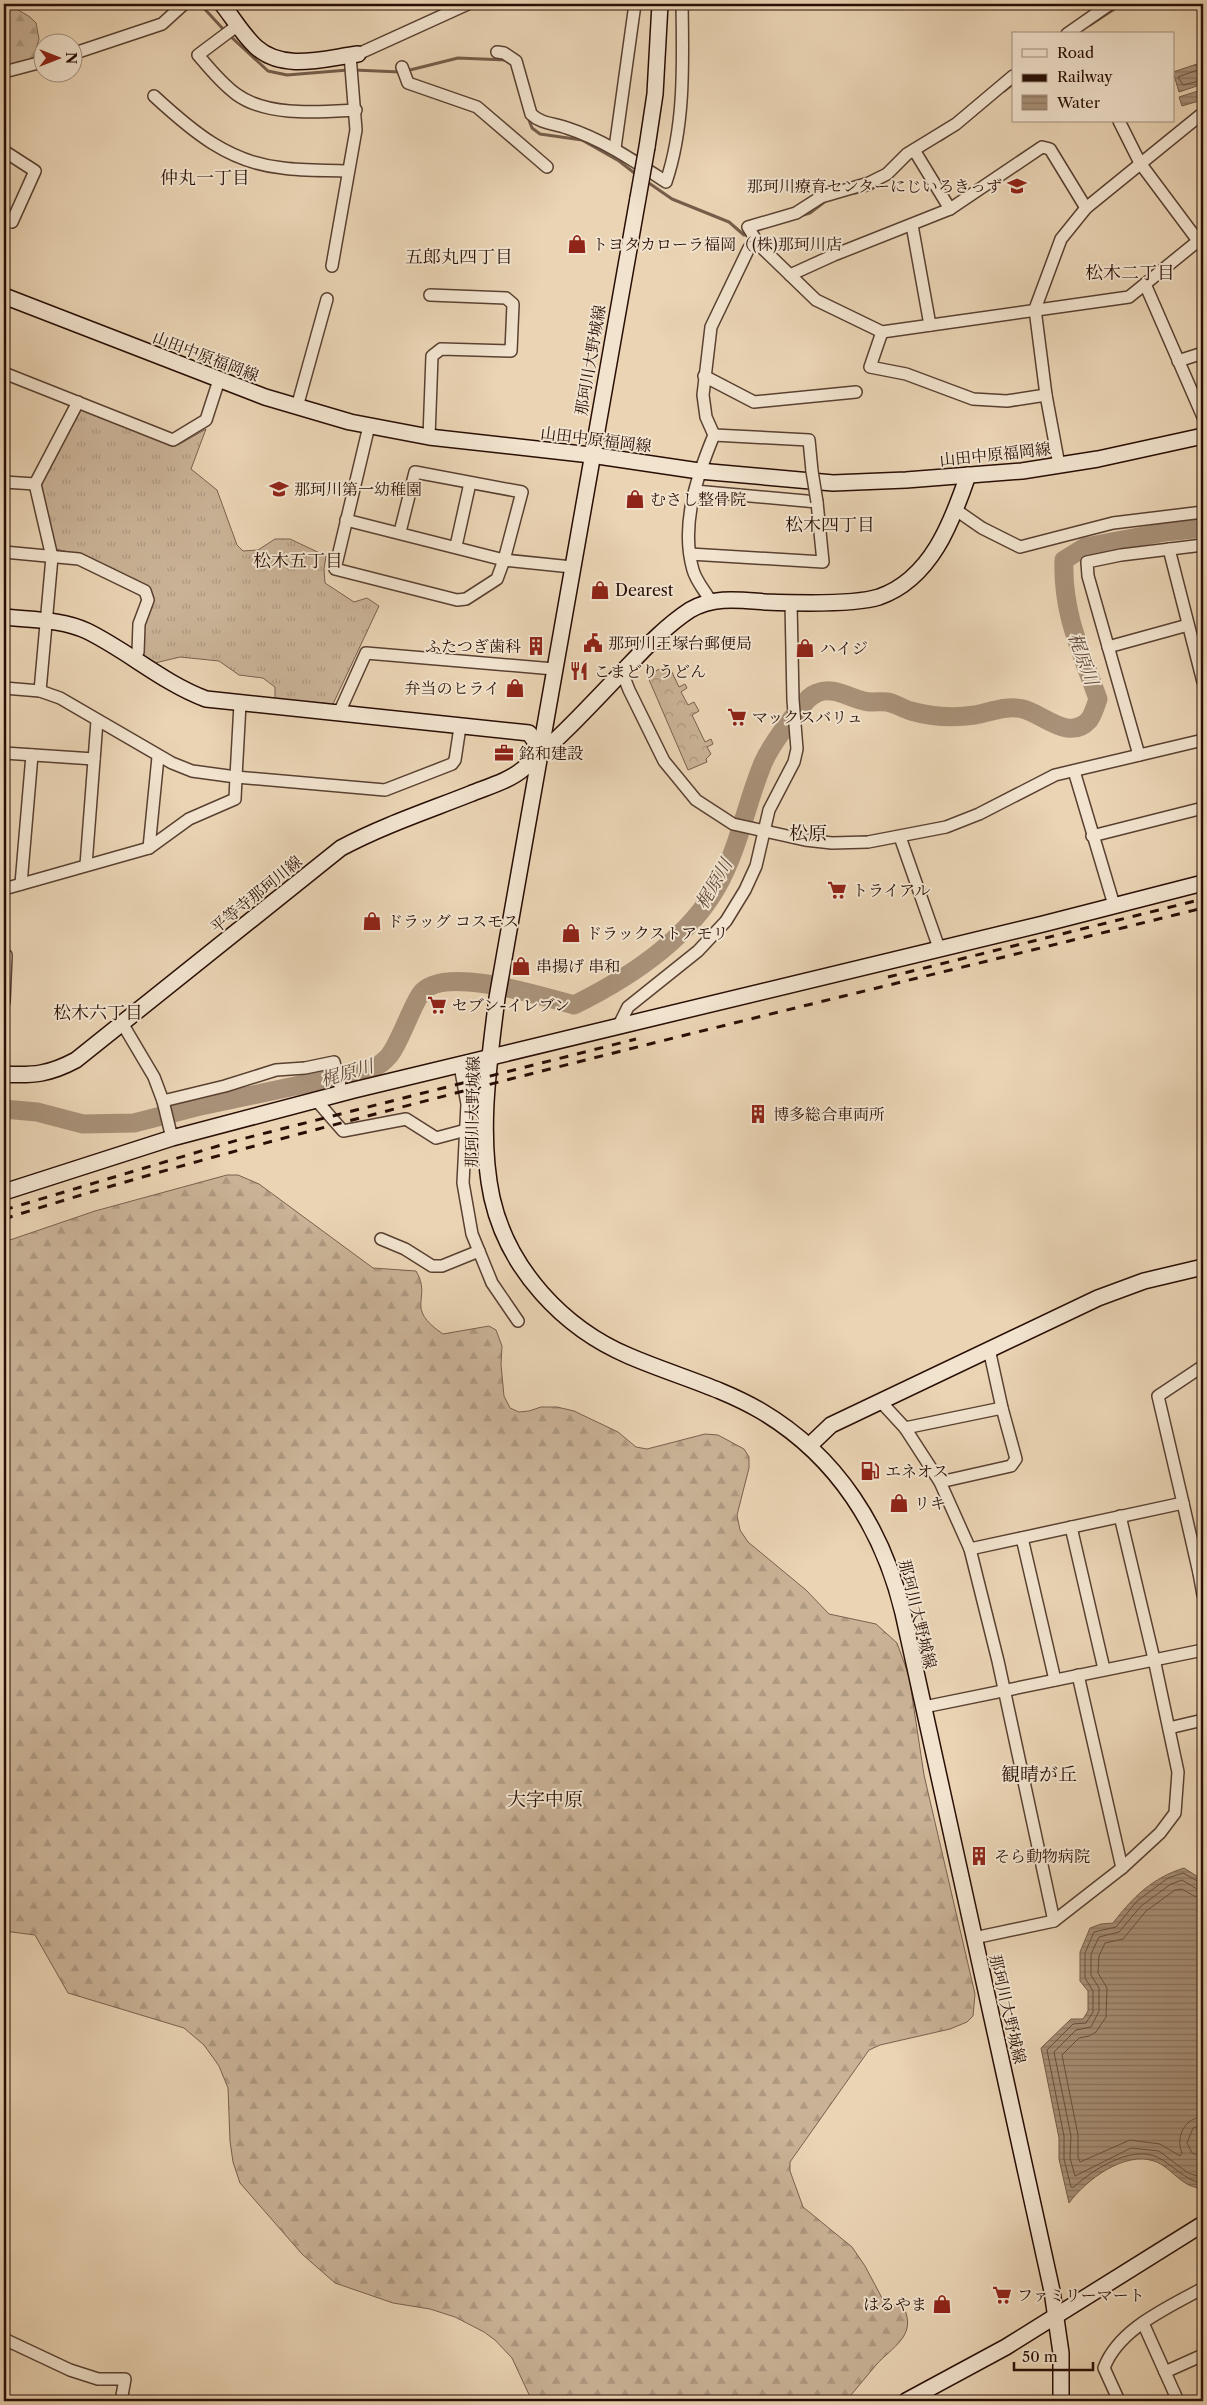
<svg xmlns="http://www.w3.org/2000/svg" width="1207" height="2405" viewBox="0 0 1207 2405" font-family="'Libre Caslon Text','Noto Serif JP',serif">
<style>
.grass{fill:url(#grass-tufts);stroke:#79604e}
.forest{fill:url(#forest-firs);stroke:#79604e}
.park{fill:url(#park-crowns);stroke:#79604e}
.water{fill:url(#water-rules);stroke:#755d4a}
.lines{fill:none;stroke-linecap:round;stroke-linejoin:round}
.shore{stroke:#68503e;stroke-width:1}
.stream{stroke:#755d4a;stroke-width:3}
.river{stroke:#a89178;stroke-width:19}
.street-casing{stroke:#594031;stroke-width:14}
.secondary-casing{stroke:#290e05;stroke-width:18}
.street{stroke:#f1e3ce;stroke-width:11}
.secondary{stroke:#f1e3ce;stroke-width:15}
.rail{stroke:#290e05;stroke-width:3;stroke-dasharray:9 9;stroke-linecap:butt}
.street-bridge-casing{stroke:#594031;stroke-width:14;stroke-linecap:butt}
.secondary-bridge-casing{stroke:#290e05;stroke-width:18;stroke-linecap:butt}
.street-bridge{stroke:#f1e3ce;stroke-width:11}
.secondary-bridge{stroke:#f1e3ce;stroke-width:15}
.labels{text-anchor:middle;stroke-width:4;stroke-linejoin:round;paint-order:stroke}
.poi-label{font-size:16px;fill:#290e05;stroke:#f1e3ce;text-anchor:start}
.street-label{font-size:16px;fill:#290e05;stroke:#f1e3ce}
.neighbourhood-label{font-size:18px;fill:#290e05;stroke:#f1e3ce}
.water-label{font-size:18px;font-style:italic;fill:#624939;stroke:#f1e3ce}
.quarter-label{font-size:19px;fill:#290e05;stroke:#f1e3ce}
</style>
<defs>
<pattern id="grass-tufts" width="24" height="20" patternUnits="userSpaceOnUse" patternTransform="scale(1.25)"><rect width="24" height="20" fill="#c9b296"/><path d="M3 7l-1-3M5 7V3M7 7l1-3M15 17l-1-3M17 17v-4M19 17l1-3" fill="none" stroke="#ad9880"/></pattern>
<pattern id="forest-firs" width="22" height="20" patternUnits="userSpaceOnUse" patternTransform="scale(1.25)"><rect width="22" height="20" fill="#c9b296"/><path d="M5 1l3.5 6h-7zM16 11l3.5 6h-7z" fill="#ad9880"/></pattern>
<pattern id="park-crowns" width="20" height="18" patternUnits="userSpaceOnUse" patternTransform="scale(1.25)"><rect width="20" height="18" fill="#c9b296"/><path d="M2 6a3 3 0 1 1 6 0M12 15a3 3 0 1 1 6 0" fill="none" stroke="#ad9880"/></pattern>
<pattern id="water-rules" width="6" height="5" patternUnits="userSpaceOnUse" patternTransform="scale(1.25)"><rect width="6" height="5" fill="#a89178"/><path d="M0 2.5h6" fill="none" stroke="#897560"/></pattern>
</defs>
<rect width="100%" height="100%" fill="#ead4b4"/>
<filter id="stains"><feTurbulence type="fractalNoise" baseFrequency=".004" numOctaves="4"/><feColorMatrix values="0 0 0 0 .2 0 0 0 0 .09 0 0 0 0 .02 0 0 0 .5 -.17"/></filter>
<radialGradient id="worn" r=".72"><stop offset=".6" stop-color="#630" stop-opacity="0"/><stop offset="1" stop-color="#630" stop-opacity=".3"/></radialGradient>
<path class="grass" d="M79 407 178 445 206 429 191 469 217 490 237 545 243 551 258 550 275 539H290L326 556 324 569 325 583 354 602 367 598 379 606 333 704 275 699V687L263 678 239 675 219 661 180 657 155 663C152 662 147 660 145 657 134 645 148 610 152 597L72 553 56 549 39 488Z"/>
<g class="forest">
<polygon points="4,4 8,4 30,17 36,23 39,39 34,57 15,66 4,65"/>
<path d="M227 1175H238L259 1184 373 1268 416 1271C433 1299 403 1307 443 1334L489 1326 496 1330 502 1346 501 1365 504 1396 510 1408 519 1412 529 1411 541 1407H557L574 1411 618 1432 636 1447 647 1449 705 1434 718 1435 744 1449 749 1457V1468L737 1515 740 1530 748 1542 806 1590 829 1614 876 1624 897 1643 909 1676 924 1775 975 1994 973 2016 967 2022 950 2029 880 2045 869 2050 790 2162V2171L803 2207 852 2247 865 2266 882 2298 888 2303 904 2308C917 2336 892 2347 876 2365 866 2377 856 2389 846 2401H532L512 2358 495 2340 484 2332 455 2317 430 2309 393 2303 335 2283 302 2254 240 2183 233 2162 230 2141 228 2088 219 2066 204 2045 184 2028 68 1993 35 1935 4 1931V1242L95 1211Z"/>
</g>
<polygon class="park" points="666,666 669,666 679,687 685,684 687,688 681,692 688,705 694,702 699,711 692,715 705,742 711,739 713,744 707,747 711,754 706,759 707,762 688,770 647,675"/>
<g class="water">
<polygon points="1203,62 1203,84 1179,92 1173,72"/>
<polygon points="1198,91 1202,100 1182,106 1179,97"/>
<path d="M1184 1868 1203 1880V2131L1198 2143 1203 2146V2188C1182 2189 1172 2167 1154 2161 1124 2151 1086 2180 1069 2203L1059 2159V2138L1041 2048 1071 2019H1083L1088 2011V1991L1080 1981V1952L1090 1928 1101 1924 1113 1923C1133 1897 1152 1878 1184 1868Z"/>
</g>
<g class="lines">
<g class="shore">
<polyline points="1203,68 1178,77 1183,85 1203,80"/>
<path d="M1203 1884 1183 1873 1168 1878 1137 1901 1116 1927 1094 1932 1085 1953V1978L1093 1991V2012L1086 2023 1073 2024 1047 2050 1064 2136V2159L1071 2187H1074C1092 2170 1131 2145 1157 2157 1175 2166 1181 2178 1203 2184"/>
<polyline points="1203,1890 1197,1889 1182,1880 1171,1884 1141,1906 1119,1932 1099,1937 1091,1954 1091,1975 1099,1988 1099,2011 1091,2027 1076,2030 1054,2052 1071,2136 1070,2158 1075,2176 1131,2148 1159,2151 1188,2173 1203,2178"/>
<path d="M1203 1898 1194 1896 1182 1889 1175 1890 1146 1911 1123 1939 1105 1943 1099 1956 1098 1973 1107 1988 1106 2017 1096 2032 1089 2036 1079 2038 1062 2055 1078 2135V2157L1080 2162 1130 2140 1160 2144 1180 2156 1182 2153C1175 2137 1185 2117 1203 2117"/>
<polyline points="1203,2124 1193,2128 1187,2143 1192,2153 1203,2157"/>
</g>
<g class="stream">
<polyline points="200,4 225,31"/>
<polyline points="1090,25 1122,4"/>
<polyline points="229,35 268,71 287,75 348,70"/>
<polyline points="354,70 400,72"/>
<polyline points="406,71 458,58 506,60"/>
<polyline points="1004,91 1013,84"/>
<polyline points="527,115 532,128 540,134 582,140 619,161 637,175"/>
<polyline points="941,140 954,131"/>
<polyline points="646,181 672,199 729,222 744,235 749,233"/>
<polyline points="855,193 870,190 890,178"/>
<polyline points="800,216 810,213 827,200"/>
</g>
<path class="river" d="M4 1109 37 1112 83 1124 134 1123 196 1107 370 1070C376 1067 382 1063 386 1059 397 1050 410 1010 420 995 440 963 544 997 574 1005 629 978 686 941 717 887 739 848 746 804 763 763 772 743 787 724 801 707 806 701 809 696 817 693 834 686 849 698 864 701 871 703 880 701 887 702 895 703 903 709 911 711 932 717 954 718 975 715 991 712 1007 705 1023 709 1043 714 1069 742 1089 720 1093 715 1096 705 1098 699 1081 651 1062 613 1064 560L1085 547 1165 532 1203 528"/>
<g class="street-casing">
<g id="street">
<path d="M238 25 198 55C210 69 221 83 236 94 267 117 319 112 356 110"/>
<polyline points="1067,34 1110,4"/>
<path d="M497 52 504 53 516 61 531 114C541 124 554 123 567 128 604 140 634 161 666 182 685 126 683 62 682 4"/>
<polyline points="72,54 162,24 184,4"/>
<polyline points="358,54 468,4"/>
<polyline points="402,67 408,83 477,107 547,167"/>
<polyline points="4,72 42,62"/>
<polyline points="1013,76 956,124 907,154 887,174 869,183 821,197 796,213 748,227 759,245 816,300 882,332 1129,297 1203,237"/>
<path d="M154 96C192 131 229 163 283 168 304 171 327 170 348 171"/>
<polyline points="1119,121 1140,163 1202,246"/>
<polyline points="615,148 635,4"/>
<polyline points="914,150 950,209"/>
<polyline points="4,151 35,171 12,222 4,219"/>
<polyline points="912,225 930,325"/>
<polyline points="332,266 356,130 350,55"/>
<polyline points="790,275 834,255 950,209 1042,147 1050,149 1086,208"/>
<polyline points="1145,284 1203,417"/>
<polyline points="882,332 870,367 906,374 973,399 1007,401 1046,395"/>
<polyline points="1178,361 1203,353"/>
<polyline points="4,373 173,440 206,420 219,380"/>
<polyline points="704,376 754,402 856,392"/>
<polyline points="297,407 327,299"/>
<polyline points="369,426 335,569 457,600 466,599 497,579 504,560 572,567"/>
<polyline points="714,435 809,440 812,471"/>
<polyline points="429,437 432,356 441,349 511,351 513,304 506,298 430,295"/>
<polyline points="1059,465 1046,395 1035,309 1061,239 1086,208 1203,113"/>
<polyline points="4,482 35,484 78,402"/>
<polyline points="35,484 52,557 40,691"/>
<polyline points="956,510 982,528 1020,547 1113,523 1203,512"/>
<polyline points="346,520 504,560 522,492 415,472 400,532"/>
<polyline points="456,546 470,483"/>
<polyline points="1169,549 1203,682"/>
<polyline points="4,552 79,559 145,591 148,600 139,624 138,652 133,658"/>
<polyline points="690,554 823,562 817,502 695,491"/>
<path d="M710 600C705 591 696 581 693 570 680 525 697 476 714 435L706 417 703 395 711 327 749 248 759 245"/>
<polyline points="1108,647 1188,625"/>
<polyline points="622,672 629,690 664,761 696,800 733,824 805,840 832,843 868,842 946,827 979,814 1055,775 1203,740"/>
<polyline points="4,688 40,691 60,698 172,763 192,771 236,777 235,799 189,819 149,848 158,757"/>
<polyline points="240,704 236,777 385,790 452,764 455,760 460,727"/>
<polyline points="339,713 366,653 554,669"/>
<polyline points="4,753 94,759"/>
<polyline points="1139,755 1088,576 1087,562 1121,555 1203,545"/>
<polyline points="1074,771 1114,905"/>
<polyline points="1092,836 1203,808"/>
<polyline points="900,837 939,948"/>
<polyline points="86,865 97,721"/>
<polyline points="21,884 32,755"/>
<polyline points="4,889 149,848"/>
<polyline points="4,1002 6,955"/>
<polyline points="122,1023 154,1077 163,1101 172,1138"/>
<polyline points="618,1027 628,1007 698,951 726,921 745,890 756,866 769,810 794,762 797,749 793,700 791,603"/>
<polyline points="460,1066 467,1104 463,1183 472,1234 492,1283 518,1321"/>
<polyline points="316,1100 343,1131 406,1119 436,1138 466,1130"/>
<polyline points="163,1101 225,1086 276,1070 305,1068 334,1062 342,1094"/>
<polyline points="381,1239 405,1249 432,1266 442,1266 479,1251"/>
<polyline points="881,1402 905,1428"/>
<polyline points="940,1482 905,1428 1002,1408"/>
<polyline points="1183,1503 1158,1396 1203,1366"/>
<polyline points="1120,1516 1154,1659 1178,1772 1175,1813 1160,1833 1122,1868"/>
<polyline points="1071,1527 1104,1669"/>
<polyline points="1022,1538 1055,1680"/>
<polyline points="970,1549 1183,1503 1199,1573"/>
<polyline points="1203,1572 1199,1573 1203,1595"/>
<polyline points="924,1707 1203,1650"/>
<polyline points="1169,1728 1203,1720"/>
<polyline points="1054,1921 1122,1868 1078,1675"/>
<polyline points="974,1938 1054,1921 998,1661 970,1549 940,1482 1011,1466 1016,1459 1002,1408 989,1349"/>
<polyline points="1143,2323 1178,2401"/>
<polyline points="4,2339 70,2370 98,2379 125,2379 121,2401"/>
<polyline points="1165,2372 1203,2355"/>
<path d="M1119 2401 1104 2368C1119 2328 1168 2308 1203 2288"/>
</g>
</g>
<g class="secondary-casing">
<g id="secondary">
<path d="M222 4C233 18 243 35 256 47 284 72 325 58 358 54"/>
<polyline points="647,147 655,94 660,4"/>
<path d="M638 198 497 998C489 1063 478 1133 492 1198 508 1269 563 1328 629 1356 673 1375 720 1387 761 1411 837 1456 883 1529 903 1613L1052 2291 1061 2353V2401"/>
<polyline points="4,296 265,397 350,422 429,437 591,455 699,471 833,483 906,480 1022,471 1098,459 1203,436"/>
<path d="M4 617C31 620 62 619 87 631 128 651 163 683 206 699L529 733 542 751"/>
<path d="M4 1074C33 1076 50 1074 76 1060L341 848C382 826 427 811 470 794 487 787 509 781 523 769 561 738 595 700 629 665 648 645 667 625 690 610 714 596 739 600 766 602 793 603 854 605 879 597 931 579 952 522 968 475"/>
<polyline points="4,1192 172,1138 354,1090 1043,924 1203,883"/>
<polyline points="809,1446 831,1425 1098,1298 1144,1281 1203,1267"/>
<polyline points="906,2401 1006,2347 1203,2224"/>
</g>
</g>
<use href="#street" class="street"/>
<use href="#secondary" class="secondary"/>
<g class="rail">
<polyline points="888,977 1203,899"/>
<polyline points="4,1210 238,1140 636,1039"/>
<path d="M4 1219C144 1174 287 1137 429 1100 687 1033 945 972 1203 908"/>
</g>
<g class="street-bridge-casing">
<polyline id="street-bridge" points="812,471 817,502"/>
</g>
<g class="secondary-bridge-casing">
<polyline id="secondary-bridge" points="638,198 647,147"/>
</g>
<use href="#street-bridge" class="street-bridge"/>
<use href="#secondary-bridge" class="secondary-bridge"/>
</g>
<defs>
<g id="school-bare" transform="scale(1.5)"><path d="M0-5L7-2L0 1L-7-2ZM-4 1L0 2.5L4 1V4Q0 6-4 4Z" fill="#8f2418" stroke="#f1e3ce" stroke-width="2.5" paint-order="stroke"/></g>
<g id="shop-bare" transform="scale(1.5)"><path d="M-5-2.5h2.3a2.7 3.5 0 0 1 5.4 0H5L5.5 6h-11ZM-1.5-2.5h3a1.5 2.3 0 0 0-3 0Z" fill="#8f2418" stroke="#f1e3ce" stroke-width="2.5" paint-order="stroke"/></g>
<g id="civic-bare" transform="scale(1.5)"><path d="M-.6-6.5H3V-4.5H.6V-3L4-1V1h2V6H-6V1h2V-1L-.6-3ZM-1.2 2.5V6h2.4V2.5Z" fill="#8f2418" stroke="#f1e3ce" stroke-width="2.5" paint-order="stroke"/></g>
<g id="building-bare" transform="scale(1.5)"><path d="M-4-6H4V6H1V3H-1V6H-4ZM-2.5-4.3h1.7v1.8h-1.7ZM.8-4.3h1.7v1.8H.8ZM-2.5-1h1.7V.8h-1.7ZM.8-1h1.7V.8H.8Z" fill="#8f2418" stroke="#f1e3ce" stroke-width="2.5" paint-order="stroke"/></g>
<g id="restaurant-bare" transform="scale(1.5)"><path d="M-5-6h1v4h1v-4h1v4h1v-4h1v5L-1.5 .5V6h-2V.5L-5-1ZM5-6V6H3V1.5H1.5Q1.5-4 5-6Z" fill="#8f2418" stroke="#f1e3ce" stroke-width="2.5" paint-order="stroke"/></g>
<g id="supermarket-bare" transform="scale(1.5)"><path d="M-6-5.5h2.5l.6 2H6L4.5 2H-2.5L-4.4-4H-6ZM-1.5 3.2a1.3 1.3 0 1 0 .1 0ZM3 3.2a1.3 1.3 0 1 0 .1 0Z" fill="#8f2418" stroke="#f1e3ce" stroke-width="2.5" paint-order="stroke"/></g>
<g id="office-bare" transform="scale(1.5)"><path d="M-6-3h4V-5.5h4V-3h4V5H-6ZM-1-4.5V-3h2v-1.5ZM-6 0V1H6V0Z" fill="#8f2418" stroke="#f1e3ce" stroke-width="2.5" paint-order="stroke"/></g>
<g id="fuel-bare" transform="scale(1.5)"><path d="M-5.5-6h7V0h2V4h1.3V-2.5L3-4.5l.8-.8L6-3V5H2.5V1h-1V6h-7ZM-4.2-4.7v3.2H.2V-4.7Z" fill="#8f2418" stroke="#f1e3ce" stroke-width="2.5" paint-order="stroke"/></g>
</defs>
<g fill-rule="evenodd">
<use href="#school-bare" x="1017" y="186"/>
<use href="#shop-bare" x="577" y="244"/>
<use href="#school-bare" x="279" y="489"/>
<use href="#shop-bare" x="635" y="499"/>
<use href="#shop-bare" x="600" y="590"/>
<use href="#civic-bare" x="593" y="643"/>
<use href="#building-bare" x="536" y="646"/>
<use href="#shop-bare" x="805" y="648"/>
<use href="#restaurant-bare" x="579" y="671"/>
<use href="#shop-bare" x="515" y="688"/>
<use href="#supermarket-bare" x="737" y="717"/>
<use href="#office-bare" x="504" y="753"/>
<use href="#supermarket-bare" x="837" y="890"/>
<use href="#shop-bare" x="372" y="921"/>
<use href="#shop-bare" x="571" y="933"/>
<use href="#shop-bare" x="521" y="966"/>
<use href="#supermarket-bare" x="437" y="1005"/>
<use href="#building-bare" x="758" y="1114"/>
<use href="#fuel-bare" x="870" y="1471"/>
<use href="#shop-bare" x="899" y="1503"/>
<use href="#building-bare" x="979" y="1856"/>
<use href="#supermarket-bare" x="1002" y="2295"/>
<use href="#shop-bare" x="942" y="2304"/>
</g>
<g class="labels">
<g class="poi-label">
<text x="1002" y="192" text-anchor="end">那珂川療育センターにじいろきっず</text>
<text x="592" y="250">トヨタカローラ福岡（(株)那珂川店</text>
<text x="294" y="495">那珂川第一幼稚園</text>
<text x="650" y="505">むさし整骨院</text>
<text x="615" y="596">Dearest</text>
<text x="608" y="649">那珂川王塚台郵便局</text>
<text x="521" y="652" text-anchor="end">ふたつぎ歯科</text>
<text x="820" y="654">ハイジ</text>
<text x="594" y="677">こまどりうどん</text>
<text x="500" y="694" text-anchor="end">弁当のヒライ</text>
<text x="752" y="723">マックスバリュ</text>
<text x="519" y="759">銘和建設</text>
<text x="852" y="896">トライアル</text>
<text x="387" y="927">ドラッグ コスモス</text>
<text x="586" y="939">ドラックストアモリ</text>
<text x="536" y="972">串揚げ 串和</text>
<text x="452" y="1011">セブン-イレブン</text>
<text x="773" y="1120">博多総合車両所</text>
<text x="885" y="1477">エネオス</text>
<text x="914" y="1509">リキ</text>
<text x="994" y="1862">そら動物病院</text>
<text x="1017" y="2301">ファミリーマート</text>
<text x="927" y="2310" text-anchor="end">はるやま</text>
</g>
<g class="street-label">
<text transform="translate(206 356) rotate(21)" y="6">山田中原福岡線</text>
<text transform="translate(590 360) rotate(-80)" y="6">那珂川大野城線</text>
<text transform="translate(596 439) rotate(7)" y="6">山田中原福岡線</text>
<text transform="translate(995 454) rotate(-6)" y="6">山田中原福岡線</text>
<text transform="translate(256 894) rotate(-39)" y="6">平等寺那珂川線</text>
<text transform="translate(472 1112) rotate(-89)" y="6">那珂川大野城線</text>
<text transform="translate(918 1614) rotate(76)" y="6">那珂川大野城線</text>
<text transform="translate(1008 2009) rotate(77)" y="6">那珂川大野城線</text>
</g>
<g class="neighbourhood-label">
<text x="205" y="184">仲丸一丁目</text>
<text x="459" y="263">五郎丸四丁目</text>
<text x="1130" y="279">松木二丁目</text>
<text x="830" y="531">松木四丁目</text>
<text x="298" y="567">松木五丁目</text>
<text x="98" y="1019">松木六丁目</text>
</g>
<g class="water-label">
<text transform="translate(1083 659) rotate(70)" y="6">梶原川</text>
<text transform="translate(714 884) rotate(-60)" y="6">梶原川</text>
<text transform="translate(347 1073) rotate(-16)" y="6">梶原川</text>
</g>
<g class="quarter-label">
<text x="808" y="840">松原</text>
<text x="1039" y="1781">観晴が丘</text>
<text x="545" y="1806">大字中原</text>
</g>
</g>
<rect width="1207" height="2405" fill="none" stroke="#ead4b4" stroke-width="20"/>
<rect x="5" y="5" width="1197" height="2395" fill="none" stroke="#290e05" stroke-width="2.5"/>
<rect x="10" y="10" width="1187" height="2385" fill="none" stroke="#290e05"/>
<rect x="1012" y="32" width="162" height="90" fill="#f1e3ce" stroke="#a18e7e"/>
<rect x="1022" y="49" width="25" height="8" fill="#f1e3ce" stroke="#a18e7e"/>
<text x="1057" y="58" font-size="15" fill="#290e05">Road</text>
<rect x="1022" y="74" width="25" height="8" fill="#290e05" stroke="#a18e7e"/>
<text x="1057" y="82" font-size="15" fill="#290e05">Railway</text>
<rect x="1022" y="95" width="25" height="15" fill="url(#water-rules)" stroke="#a18e7e"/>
<text x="1057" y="108" font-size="15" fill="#290e05">Water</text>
<g transform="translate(58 58) rotate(90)"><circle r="24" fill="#f1e3ce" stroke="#a18e7e"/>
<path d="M0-4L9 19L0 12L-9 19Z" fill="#8f2418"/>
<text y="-8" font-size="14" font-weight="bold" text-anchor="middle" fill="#290e05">N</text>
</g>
<path d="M1014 2362v8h79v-8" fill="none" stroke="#290e05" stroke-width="2.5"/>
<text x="1022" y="2362" font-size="15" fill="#290e05" stroke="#f1e3ce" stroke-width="4" paint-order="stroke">50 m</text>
<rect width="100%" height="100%" filter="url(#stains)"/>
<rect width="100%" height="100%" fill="url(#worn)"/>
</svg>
